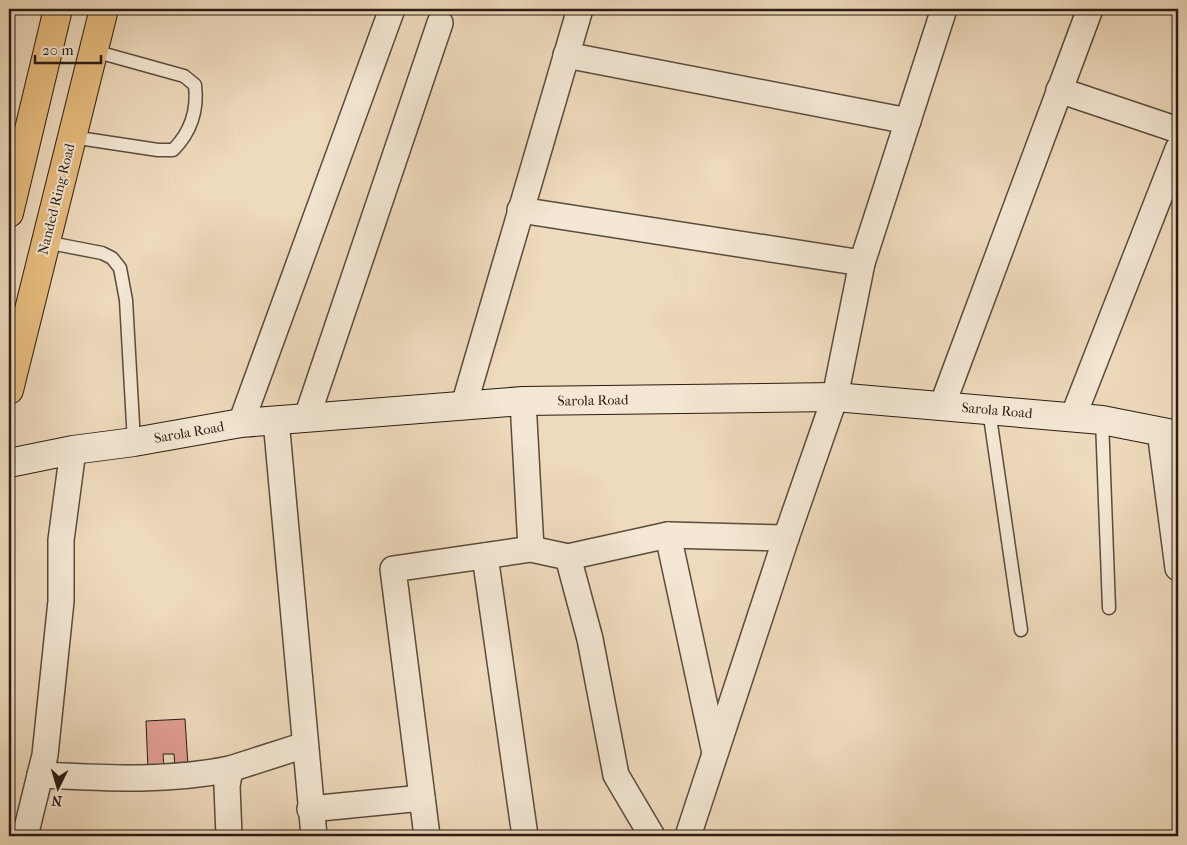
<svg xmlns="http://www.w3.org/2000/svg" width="1187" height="845" viewBox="0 0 1187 845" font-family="'IM FELL French Canon',serif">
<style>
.building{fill:#df9d91;stroke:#291c14}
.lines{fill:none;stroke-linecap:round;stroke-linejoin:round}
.service-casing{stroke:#5a4c3e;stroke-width:15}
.minor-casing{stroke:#5a4c3e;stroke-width:28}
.secondary-casing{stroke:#291c14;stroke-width:30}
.trunk-casing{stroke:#291c14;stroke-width:30}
.service{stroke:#f4e7d3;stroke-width:12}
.minor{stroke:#f4e7d3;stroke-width:25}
.secondary{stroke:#f4e7d3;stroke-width:28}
.trunk{stroke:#e7bd7e;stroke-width:28}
.labels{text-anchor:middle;stroke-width:4;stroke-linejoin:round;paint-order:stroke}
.street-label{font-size:14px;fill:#291c14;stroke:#f4e7d3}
</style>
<rect width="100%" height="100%" fill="#eedabc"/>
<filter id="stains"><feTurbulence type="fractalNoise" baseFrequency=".004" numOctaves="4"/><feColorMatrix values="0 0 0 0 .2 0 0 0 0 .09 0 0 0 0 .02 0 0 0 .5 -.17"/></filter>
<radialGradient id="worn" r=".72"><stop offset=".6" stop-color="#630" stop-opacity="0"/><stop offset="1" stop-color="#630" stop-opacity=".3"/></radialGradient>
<polygon class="building" points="185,719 188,766 175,766 174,754 163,754 164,769 148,770 146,721"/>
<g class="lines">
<g class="service-casing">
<g id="service">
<path d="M72 137 158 150H173C191 132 198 110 195 85L184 76 94 51"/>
<polyline points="9,138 29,134"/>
<polyline points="45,242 102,253 112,258 120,268 126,300 134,442"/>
<polyline points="989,410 1021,630"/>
<polyline points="1102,420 1109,608"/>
</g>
</g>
<g class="minor-casing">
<g id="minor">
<polyline points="566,55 908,121"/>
<polyline points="1059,90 1178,130"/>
<polyline points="520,210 862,263"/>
<polyline points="523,401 531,549"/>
<polyline points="464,405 580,9"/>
<polyline points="942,406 1090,9"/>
<polyline points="307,417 440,23"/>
<polyline points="1073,417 1178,149"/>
<polyline points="276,420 314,836"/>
<polyline points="241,423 392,9"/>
<polyline points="1160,431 1178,568"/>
<polyline points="668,535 715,753"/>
<polyline points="485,556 525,836"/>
<polyline points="568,557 668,535 786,538"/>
<path d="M40 775C104 778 167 782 230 769"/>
<polyline points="310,809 422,798"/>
<polyline points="25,836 45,755 61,601 61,540 73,450"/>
<polyline points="229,836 227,786 230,769 305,745"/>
<polyline points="427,836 393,569 531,549 568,557 590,639 616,775 652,836"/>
<polyline points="688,836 786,538 835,397 862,263 944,9"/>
</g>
</g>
<g class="secondary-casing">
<polyline id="secondary" points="9,463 73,450 134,442 241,423 523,401 835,397 1102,420 1178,435"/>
</g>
<g class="trunk-casing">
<g id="trunk">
<polyline points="9,213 58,9"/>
<polyline points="9,390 104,9"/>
</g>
</g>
<use href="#service" class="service"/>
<use href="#minor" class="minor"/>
<use href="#secondary" class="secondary"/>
<use href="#trunk" class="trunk"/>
</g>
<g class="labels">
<g class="street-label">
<text transform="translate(56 199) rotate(-76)" y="5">Nanded Ring Road</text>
<text transform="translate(593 400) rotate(-1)" y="5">Sarola Road</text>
<text transform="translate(997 410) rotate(5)" y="5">Sarola Road</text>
<text transform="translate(189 432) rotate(-10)" y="5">Sarola Road</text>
</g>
</g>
<rect width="1187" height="845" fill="none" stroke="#eedabc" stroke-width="30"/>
<rect x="10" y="10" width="1167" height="825" fill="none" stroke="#291c14" stroke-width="2.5"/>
<rect x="15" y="15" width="1157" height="815" fill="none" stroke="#291c14"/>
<g transform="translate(58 788) rotate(185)" stroke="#f4e7d3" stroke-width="4" paint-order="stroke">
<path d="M0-4L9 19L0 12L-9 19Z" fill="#291c14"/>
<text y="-8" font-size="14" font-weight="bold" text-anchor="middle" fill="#291c14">N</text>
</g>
<path d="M35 55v8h66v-8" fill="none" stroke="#291c14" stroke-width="2.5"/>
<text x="42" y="55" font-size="15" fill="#291c14" stroke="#f4e7d3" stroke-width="4" paint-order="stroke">20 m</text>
<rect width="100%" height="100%" filter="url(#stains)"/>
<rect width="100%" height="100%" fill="url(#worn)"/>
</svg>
